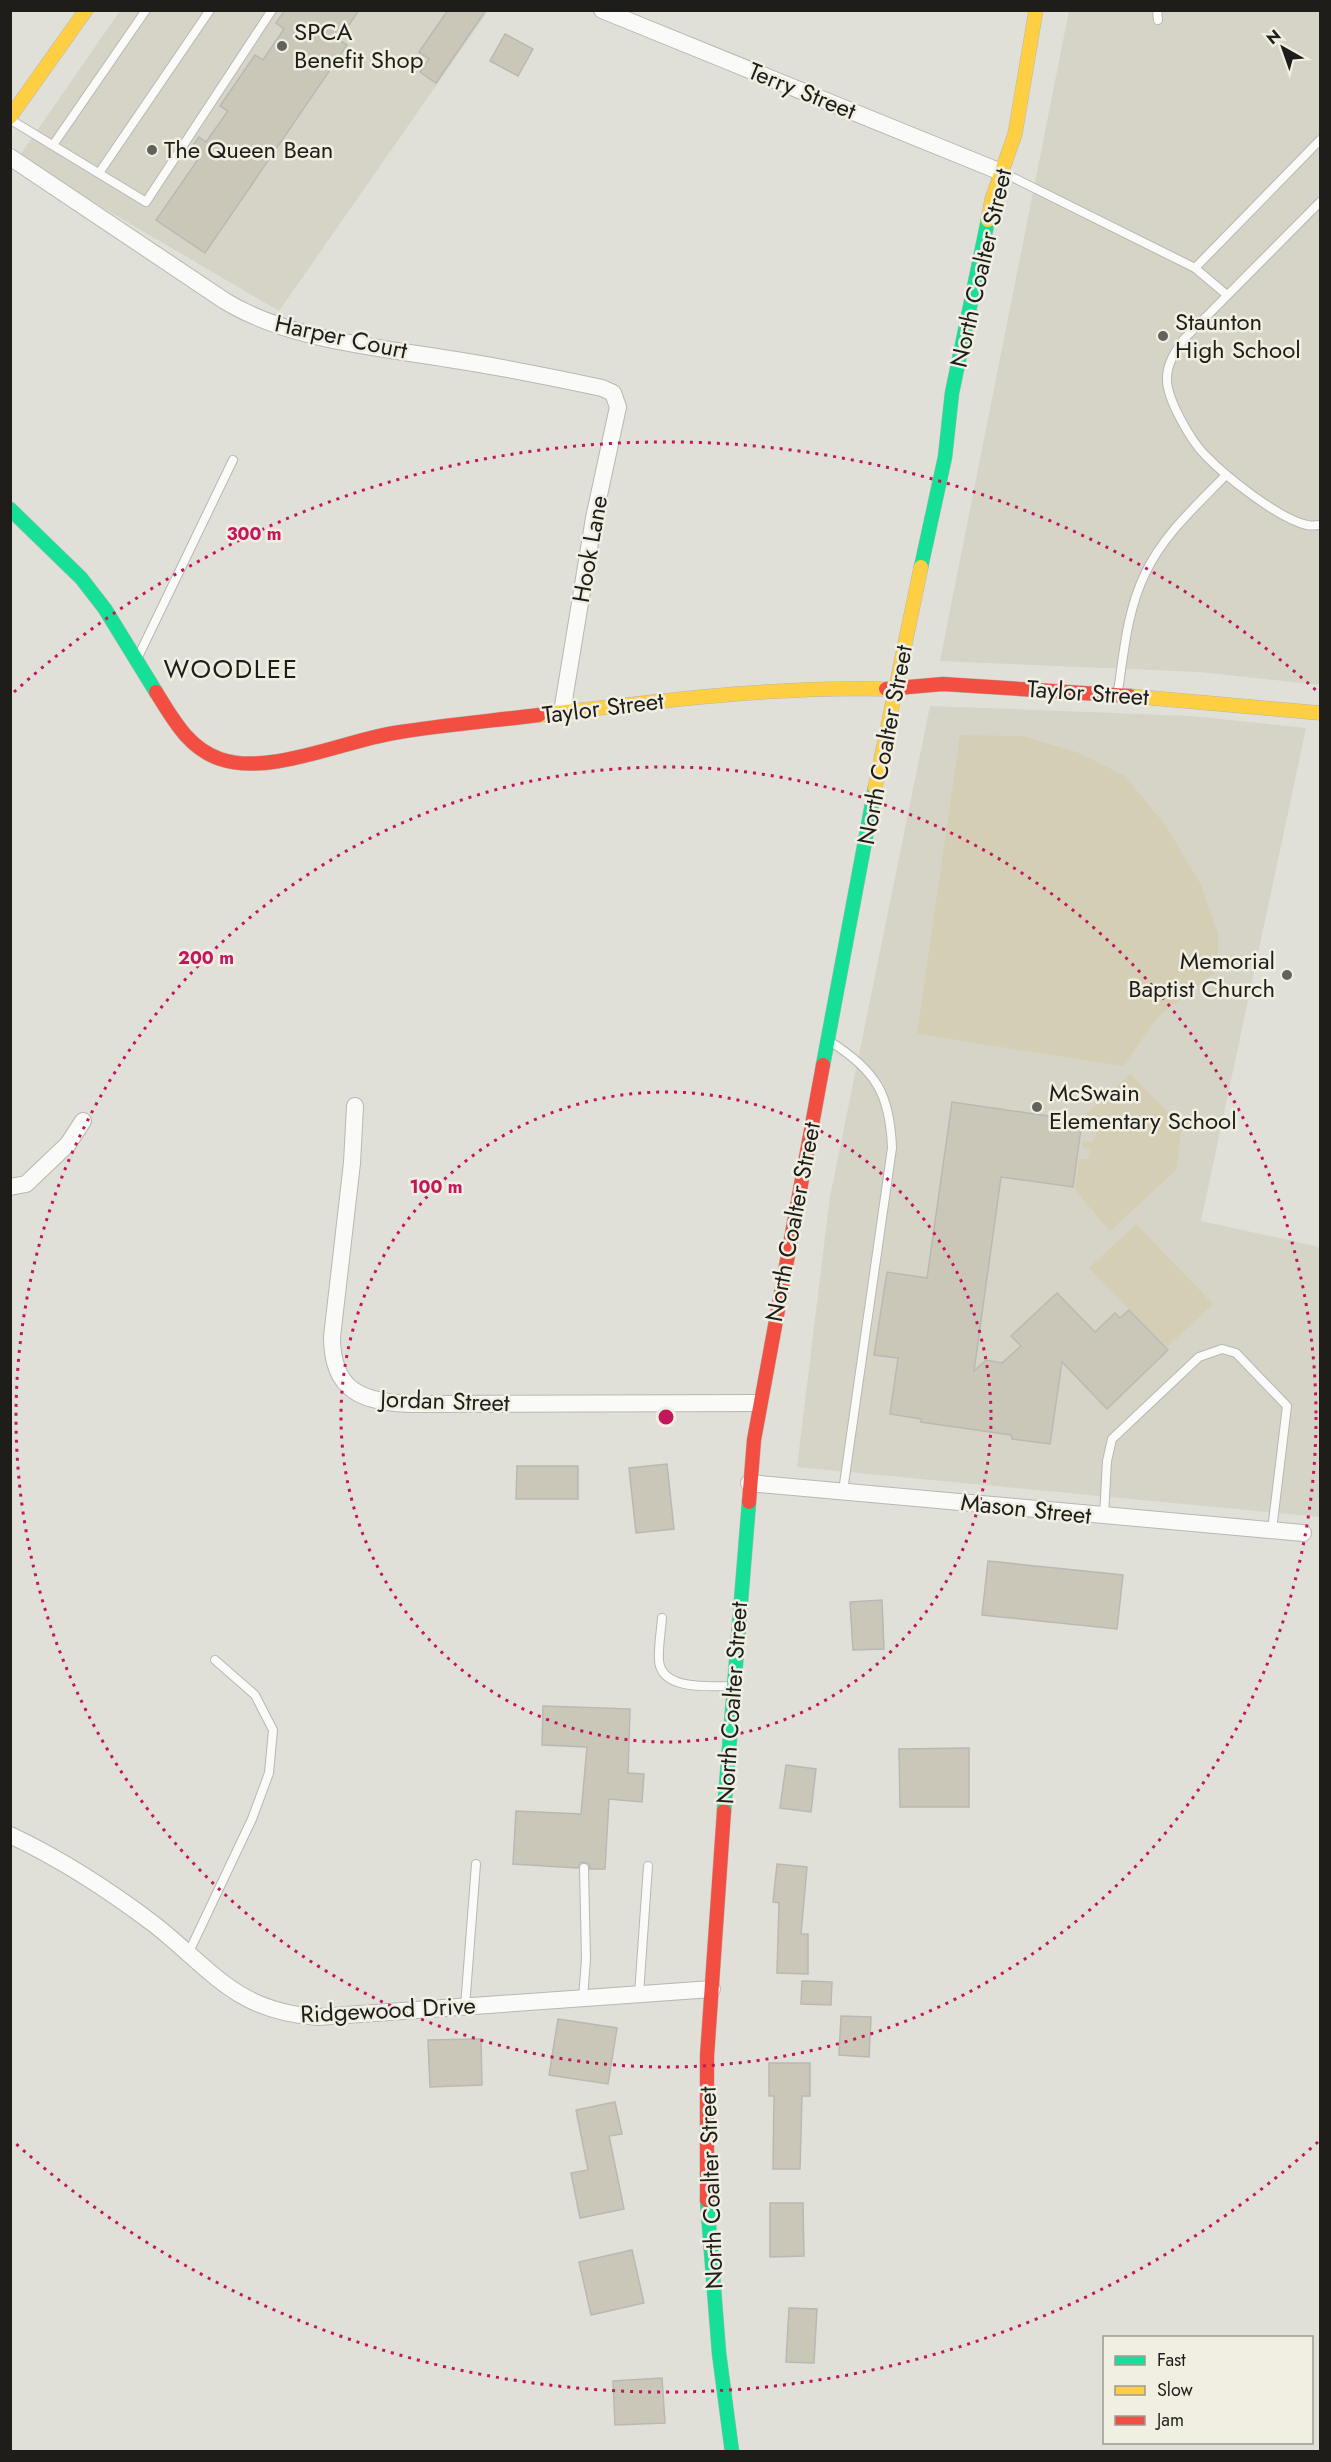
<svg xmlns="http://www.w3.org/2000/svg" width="1331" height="2462" viewBox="0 0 1331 2462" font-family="Jost,sans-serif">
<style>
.built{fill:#d6d4c7}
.green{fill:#d4ceb5}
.building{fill:#cbc7b8;stroke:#bab8b3;stroke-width:1.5}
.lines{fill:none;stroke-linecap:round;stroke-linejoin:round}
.lane-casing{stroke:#b8b7b2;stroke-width:10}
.street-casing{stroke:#b8b7b2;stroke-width:18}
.fast-casing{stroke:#b8b7b2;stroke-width:15}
.slow-casing{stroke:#b8b7b2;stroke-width:15}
.jam-casing{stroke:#b8b7b2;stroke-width:15}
.lane{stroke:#fafaf9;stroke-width:8}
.street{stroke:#fafaf9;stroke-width:16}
.fast{stroke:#16e098;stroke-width:14}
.slow{stroke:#ffcf43;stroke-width:14}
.jam{stroke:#f24e42;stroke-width:14}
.ring{fill:none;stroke:#c2185b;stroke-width:3;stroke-dasharray:3 6}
.poi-dot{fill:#62615c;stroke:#f1eee2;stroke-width:2}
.labels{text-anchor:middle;stroke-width:5;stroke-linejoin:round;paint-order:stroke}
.poi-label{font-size:24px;fill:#1e1d19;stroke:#f1eee2;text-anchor:start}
.street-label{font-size:24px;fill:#1e1d19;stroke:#f1eee2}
.neighbourhood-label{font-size:26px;letter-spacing:1.5px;fill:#1e1d19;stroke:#f1eee2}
.centre{fill:#c2185b;stroke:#f1eee2;stroke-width:3}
.ring-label{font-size:18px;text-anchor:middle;font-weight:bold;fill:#c2185b;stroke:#f1eee2;stroke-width:5;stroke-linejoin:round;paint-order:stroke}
</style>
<rect width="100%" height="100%" fill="#e0dfd8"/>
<g class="built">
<polygon points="120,11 488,11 279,311 18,158"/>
<polygon points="1069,11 1320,11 1320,685 1200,672 940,661"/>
<polygon points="930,706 1191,716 1306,728 1201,1221 1320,1247 1320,1517 797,1467 830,1197"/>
</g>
<g class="green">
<polygon points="960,735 1023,736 1079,753 1125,776 1166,826 1201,885 1218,934 1218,970 1159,1016 1123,1066 917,1034"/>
<polygon points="1130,1074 1182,1127 1176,1170 1110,1231 1075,1190 1079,1159 1088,1159 1090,1150 1082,1147 1083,1142 1093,1142 1096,1134 1095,1127 1084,1125 1083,1117"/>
<polygon points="1136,1224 1213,1304 1167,1347 1089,1268"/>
</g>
<g class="building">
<polygon points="285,10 359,10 339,40 347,45 205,253 156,220 197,161 187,154 199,137 206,142 228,111 220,106 255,55 263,60 284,29 276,23"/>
<polygon points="448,10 486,10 436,83 420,72 429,59 419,52"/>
<polygon points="505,34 533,49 518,76 490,61"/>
<polygon points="952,1102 1082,1121 1073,1187 1001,1177 974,1371 986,1360 1002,1363 1021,1346 1011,1336 1057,1293 1095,1332 1115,1313 1120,1318 1129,1310 1168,1350 1107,1409 1062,1362 1050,1444 1012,1439 1011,1435 921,1422 921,1419 890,1414 898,1358 874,1355 887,1272 927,1278"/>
<polygon points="667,1464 674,1529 636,1533 629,1468"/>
<polygon points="517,1466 578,1466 578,1499 516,1499"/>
<polygon points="988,1561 1123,1575 1117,1629 982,1615"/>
<polygon points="882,1600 884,1649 853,1650 850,1602"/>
<polygon points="543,1706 630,1709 628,1773 644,1774 642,1802 609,1799 605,1869 590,1869 589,1864 584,1862 580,1863 578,1868 513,1864 516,1811 581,1814 587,1747 542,1745"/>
<polygon points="969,1748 969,1807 900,1807 899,1749"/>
<polygon points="786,1765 816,1769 811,1812 780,1808"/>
<polygon points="777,1864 807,1867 801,1934 808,1934 808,1974 777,1973 779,1903 773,1902"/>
<polygon points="802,1981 832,1982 831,2005 801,2004"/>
<polygon points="841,2016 871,2017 869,2057 839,2055"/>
<polygon points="558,2019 617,2028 608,2084 549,2075"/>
<polygon points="481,2039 482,2085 430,2087 428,2040"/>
<polygon points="769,2063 810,2063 810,2096 802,2096 800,2169 773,2169 774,2096 769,2096"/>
<polygon points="615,2102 622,2134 609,2136 624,2209 580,2218 571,2173 588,2170 576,2110"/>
<polygon points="770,2203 803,2203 804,2256 770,2257"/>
<polygon points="632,2250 644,2303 591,2315 579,2262"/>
<polygon points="789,2308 817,2309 814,2363 786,2362"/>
<polygon points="662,2378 665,2423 615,2425 613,2381"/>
</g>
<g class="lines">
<g class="lane-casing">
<g id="lane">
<polyline points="1157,10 1158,20"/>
<polyline points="11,120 146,202 272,10"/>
<polyline points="53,145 146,10"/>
<polyline points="99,173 210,10"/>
<polyline points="1004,173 1195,268 1320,140"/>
<path d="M1320 202 1183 340C1175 352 1167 364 1167 378 1166 398 1191 441 1205 455 1225 476 1279 519 1307 525 1311 526 1316 525 1320 525"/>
<polyline points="1195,268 1227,295"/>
<polyline points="138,657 233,460"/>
<path d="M1118 691C1124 652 1127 611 1145 574 1163 535 1197 505 1226 475"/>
<path d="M831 1042C876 1071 890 1094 892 1148L843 1491"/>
<polyline points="1104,1516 1107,1461 1112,1439 1199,1357 1222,1349 1236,1353 1287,1406 1272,1530"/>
<path d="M662 1618C661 1632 658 1647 659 1661 662 1691 710 1686 732 1686"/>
<polyline points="188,1954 252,1819 269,1773 273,1730 255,1695 215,1660"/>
<polyline points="639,1994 648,1866"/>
<polyline points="583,1998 586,1959 584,1868"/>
<polyline points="465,2007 476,1864"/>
</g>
</g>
<g class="street-casing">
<g id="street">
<polyline points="602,10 1001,172"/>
<path d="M10 157 225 301C289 340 376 347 449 359 501 367 551 377 602 388L613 393 618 407 594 518 562 712"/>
<path d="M355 1106 352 1163 332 1337C332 1392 363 1402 411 1404L759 1403"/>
<polyline points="10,1187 26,1184 68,1144 83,1121"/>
<polyline points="749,1483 1303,1533"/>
<path d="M10 1835C63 1860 109 1890 155 1925 213 1971 237 2012 318 2017L712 1989"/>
</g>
</g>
<g class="fast-casing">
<g id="fast">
<polyline points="10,509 81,578 105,609 156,692"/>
<polyline points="921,567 945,457 952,393 988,220"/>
<polyline points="823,1065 875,788"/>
<polyline points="724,1811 749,1502"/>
<polyline points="707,2200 719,2353 732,2452"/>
</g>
</g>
<g class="slow-casing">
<g id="slow">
<polyline points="10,117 86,10"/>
<polyline points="988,220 992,199 1015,134 1036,10"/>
<polyline points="1130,696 1320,713"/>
<path d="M539 715C654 702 770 686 886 689"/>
<polyline points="875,788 921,567"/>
</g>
</g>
<g class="jam-casing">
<g id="jam">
<polyline points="886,689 943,684 1130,696"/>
<path d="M156 692C173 719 188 748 220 759 269 776 344 741 394 733 442 725 491 721 539 715"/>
<polyline points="749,1502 754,1440 823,1065"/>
<polyline points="707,2200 707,2056 724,1811"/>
</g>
</g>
<use href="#lane" class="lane"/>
<use href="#street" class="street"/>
<use href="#fast" class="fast"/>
<use href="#slow" class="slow"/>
<use href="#jam" class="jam"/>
</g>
<g class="ring">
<circle cx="666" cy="1417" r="325"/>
<circle cx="666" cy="1417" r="650"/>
<path d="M1318 2142A975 975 0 0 1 14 2142M14 692A975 975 0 0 1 1318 692"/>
</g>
<g class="poi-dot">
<circle cx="282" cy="46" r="6"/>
<circle cx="152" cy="150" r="6"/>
<circle cx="1163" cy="336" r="6"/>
<circle cx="1287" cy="975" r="6"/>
<circle cx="1037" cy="1107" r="6"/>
</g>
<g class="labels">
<g class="poi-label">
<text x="294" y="40">SPCA<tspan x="294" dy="28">Benefit Shop</tspan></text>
<text x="164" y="158">The Queen Bean</text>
<text x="1175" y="330">Staunton<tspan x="1175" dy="28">High School</tspan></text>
<text x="1275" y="969" text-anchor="end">Memorial<tspan x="1275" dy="28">Baptist Church</tspan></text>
<text x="1049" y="1101">McSwain<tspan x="1049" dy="28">Elementary School</tspan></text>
</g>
<g class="street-label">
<text transform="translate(802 91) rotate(22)" y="8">Terry Street</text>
<text transform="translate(981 268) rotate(-77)" y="8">North Coalter Street</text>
<text transform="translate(341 337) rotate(12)" y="8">Harper Court</text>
<text transform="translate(590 549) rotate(-80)" y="8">Hook Lane</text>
<text transform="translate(1088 693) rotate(4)" y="8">Taylor Street</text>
<text transform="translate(603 708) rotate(-7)" y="8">Taylor Street</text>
<text transform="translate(885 745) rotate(-79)" y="8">North Coalter Street</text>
<text transform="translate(793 1222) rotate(-79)" y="8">North Coalter Street</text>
<text transform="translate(445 1401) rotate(2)" y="8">Jordan Street</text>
<text transform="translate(1026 1509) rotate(6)" y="8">Mason Street</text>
<text transform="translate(732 1703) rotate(-86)" y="8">North Coalter Street</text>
<text transform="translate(388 2010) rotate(-3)" y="8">Ridgewood Drive</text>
<text transform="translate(711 2188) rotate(-92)" y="8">North Coalter Street</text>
</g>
<g class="neighbourhood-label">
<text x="231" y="678">WOODLEE</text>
</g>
</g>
<circle cx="666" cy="1417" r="9" class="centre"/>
<g class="ring-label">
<text x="254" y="540">300 m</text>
<text x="206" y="964">200 m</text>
<text x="436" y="1193">100 m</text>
</g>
<rect width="1331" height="2462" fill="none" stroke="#1e1d19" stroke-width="24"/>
<rect x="1103" y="2336" width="210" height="108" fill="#f1eee2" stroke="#9d9a92" stroke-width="1.5"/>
<rect x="1115" y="2356" width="30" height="9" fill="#16e098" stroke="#9d9a92" stroke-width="1.5"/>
<text x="1157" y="2366" font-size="18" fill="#1e1d19">Fast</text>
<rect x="1115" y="2386" width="30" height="9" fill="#ffcf43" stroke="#9d9a92" stroke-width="1.5"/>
<text x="1157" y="2396" font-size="18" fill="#1e1d19">Slow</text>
<rect x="1115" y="2416" width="30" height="9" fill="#f24e42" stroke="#9d9a92" stroke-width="1.5"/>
<text x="1157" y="2426" font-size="18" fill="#1e1d19">Jam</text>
<g transform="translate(1283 48) rotate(320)" stroke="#f1eee2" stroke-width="4.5" paint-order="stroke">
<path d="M0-4.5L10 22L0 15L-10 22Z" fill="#1e1d19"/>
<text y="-9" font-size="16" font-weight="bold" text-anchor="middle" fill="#1e1d19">N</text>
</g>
</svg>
